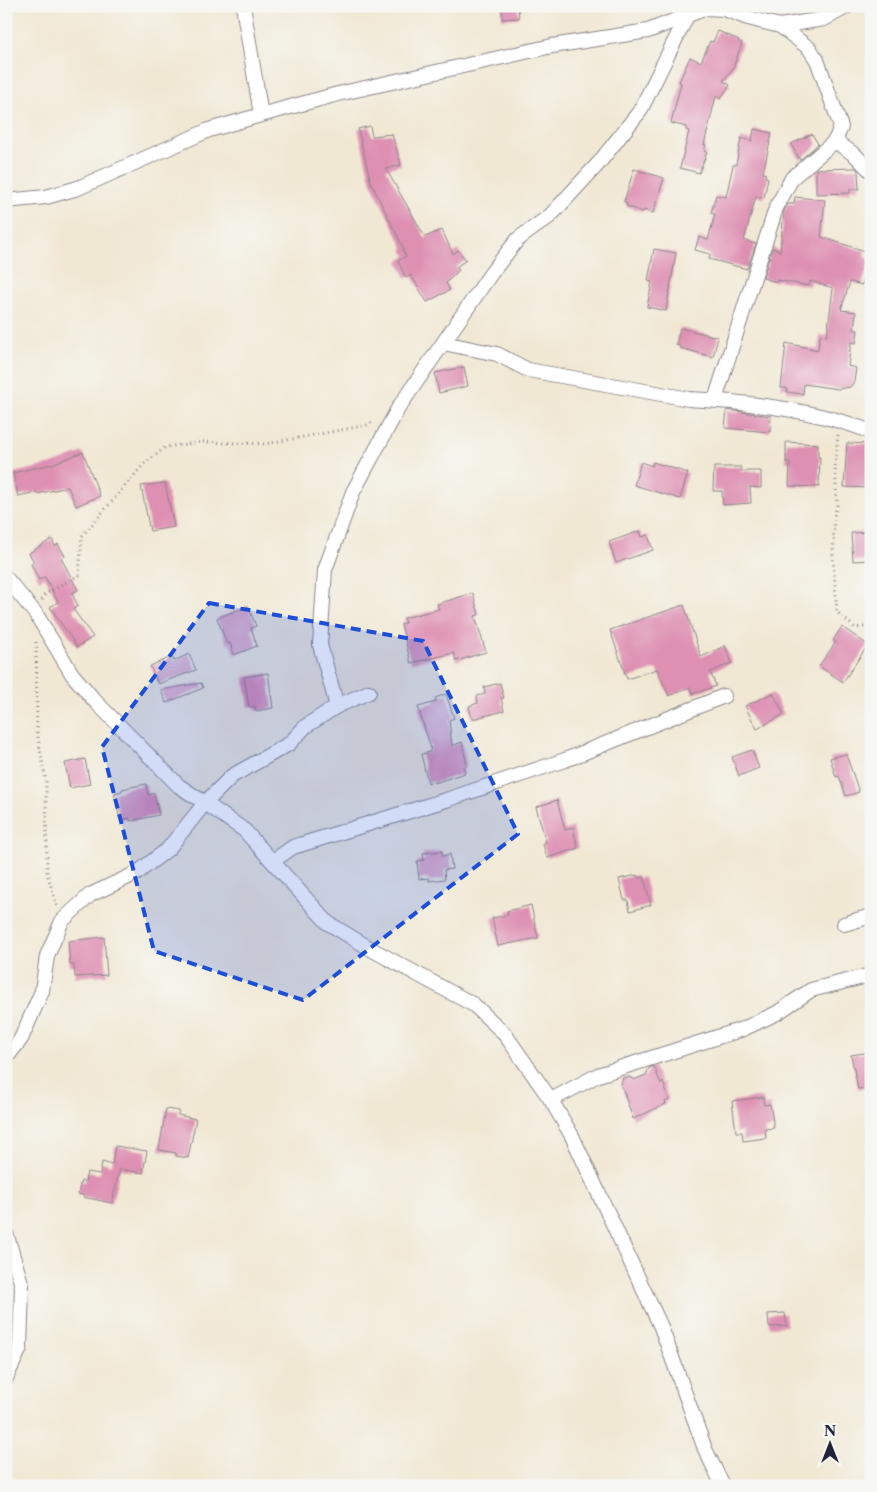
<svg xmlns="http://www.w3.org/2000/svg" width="877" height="1492" viewBox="0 0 877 1492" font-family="'Libre Caslon Text',serif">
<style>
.building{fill:#de90b3}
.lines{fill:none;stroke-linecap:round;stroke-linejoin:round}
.street-casing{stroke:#8a8588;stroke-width:16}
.path{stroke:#8a8588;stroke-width:3;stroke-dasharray:1 4;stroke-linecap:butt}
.street{stroke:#fff;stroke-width:14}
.marked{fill:#1d4ed8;fill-opacity:0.2;stroke:#1d4ed8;stroke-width:4;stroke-dasharray:10 6;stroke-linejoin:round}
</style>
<rect width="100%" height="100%" fill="#f6f6f2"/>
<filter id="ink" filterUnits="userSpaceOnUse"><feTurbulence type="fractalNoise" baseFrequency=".02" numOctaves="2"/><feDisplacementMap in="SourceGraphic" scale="10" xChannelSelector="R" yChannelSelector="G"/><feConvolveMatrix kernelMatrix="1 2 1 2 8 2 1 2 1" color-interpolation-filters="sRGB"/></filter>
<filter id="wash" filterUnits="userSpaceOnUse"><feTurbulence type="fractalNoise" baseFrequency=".0096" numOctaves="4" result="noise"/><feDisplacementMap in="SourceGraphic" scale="20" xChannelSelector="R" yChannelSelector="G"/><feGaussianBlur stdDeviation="1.12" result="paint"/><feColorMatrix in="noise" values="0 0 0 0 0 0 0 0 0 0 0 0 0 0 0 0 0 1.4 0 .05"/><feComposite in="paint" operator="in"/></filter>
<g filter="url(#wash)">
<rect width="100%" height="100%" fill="#f1e8d4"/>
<g id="blocks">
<g class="building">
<polygon points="502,6 518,6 519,18 502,19"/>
<polygon points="718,31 739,40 738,41 742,43 733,68 723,81 730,85 720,99 716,96 704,145 706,145 704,151 707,152 699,173 680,168 689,131 686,130 686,127 671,123 681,83 679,82 690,57 701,62 710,41 713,42"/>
<polygon points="370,126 372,136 392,134 401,165 386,169 425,237 442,230 453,254 458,250 466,260 456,267 459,270 446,283 450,290 427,302 411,275 406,278 398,261 406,256 402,250 404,249 371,183 358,129"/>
<polygon points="754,129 772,133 763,173 766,174 765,177 768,178 764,198 756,196 744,240 756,244 747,269 709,259 710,254 695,250 699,237 708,240 715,214 711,213 716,195 726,197 733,165 736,165 741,138 752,141"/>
<polygon points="812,134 818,144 800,160 791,144"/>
<polygon points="856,168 858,171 859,189 850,189 850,193 816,194 816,169"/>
<polygon points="634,169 664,178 653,213 644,210 643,212 626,206 627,203 624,202"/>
<polygon points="795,197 825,200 821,237 865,251 864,257 870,259 862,285 850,282 841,310 856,312 854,330 858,330 856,343 851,342 848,366 856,368 854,382 850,387 838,389 804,384 803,394 787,392 787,388 781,388 786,343 818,350 820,335 827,336 833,288 810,281 809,286 777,280 776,282 763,278 772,248 780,251 784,211 788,204 794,204"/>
<polygon points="654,249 676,253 666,311 647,307 652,282 648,281"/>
<polygon points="680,328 718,337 713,357 680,348 680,346 676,345"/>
<polygon points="464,367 468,386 439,393 435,373"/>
<polygon points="727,410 771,416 770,432 725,428"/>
<polygon points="786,442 818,444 818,457 820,457 819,487 789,486 790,462 786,462"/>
<polygon points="847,443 871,444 871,488 844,487"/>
<polygon points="83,452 100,496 76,506 68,487 37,494 37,492 18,496 13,473 52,464"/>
<polygon points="641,462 652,466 653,462 688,473 680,499 634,485"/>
<polygon points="714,467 741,467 741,471 761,471 761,488 750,487 751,503 723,505 722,491 713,491"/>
<polygon points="165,483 174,527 150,531 141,486"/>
<polygon points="640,531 642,537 648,535 653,550 616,563 609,542"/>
<polygon points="871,532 871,560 853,561 851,533"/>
<polygon points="52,539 55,546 58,544 65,556 61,558 78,590 72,593 78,606 73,609 93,637 77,647 50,607 58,602 45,577 39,580 31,564 34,562 29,553"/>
<polygon points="473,593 479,615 475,616 486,652 456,661 454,653 411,663 401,624 405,623 404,618 439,609 437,604"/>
<polygon points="684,605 701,657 725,646 732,663 710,672 716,686 693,694 690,687 669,696 657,669 627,679 610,630"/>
<polygon points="248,606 256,626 251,628 257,646 234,655 230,643 227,644 217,618"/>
<polygon points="842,627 868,645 843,682 819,666 836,642 833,640"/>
<polygon points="189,654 196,670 158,684 150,666 172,657 174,661"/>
<polygon points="268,673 273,708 256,711 255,706 249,707 244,677"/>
<polygon points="201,683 203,688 166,703 161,690"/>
<polygon points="500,683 504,698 501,698 504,711 472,719 469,706 478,703 477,696 485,694 484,687"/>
<polygon points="773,693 784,714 757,729 745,706"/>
<polygon points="446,694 454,718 449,720 452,746 462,742 467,766 463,767 465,773 434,783 434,781 428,783 421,754 430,752 430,750 431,749 418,707 436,702 435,698"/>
<polygon points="752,750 759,768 739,776 732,757"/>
<polygon points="846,754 859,792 846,796 839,776 836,777 830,758"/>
<polygon points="85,759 90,784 70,788 65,763"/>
<polygon points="146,784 148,795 154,793 159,815 130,821 130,818 120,820 114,793 122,791 122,789"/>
<polygon points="557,800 565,830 573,827 578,848 547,858 543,844 546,842 536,807"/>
<polygon points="442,851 442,856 450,854 452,869 444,870 445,879 429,881 429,878 419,879 417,861 424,860 423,853"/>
<polygon points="637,875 638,878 644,877 651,905 630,911 628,900 624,900 619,879"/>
<polygon points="531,905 538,938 498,946 492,918 508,915 507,911"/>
<polygon points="104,937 107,975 75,977 74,965 70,965 68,941"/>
<polygon points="871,1052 871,1087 858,1089 851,1055"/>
<polygon points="654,1066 661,1084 663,1082 669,1100 665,1102 666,1104 633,1119 621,1084 623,1078 629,1077 634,1080 646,1075 649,1068"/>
<polygon points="763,1097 764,1105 770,1104 774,1128 765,1129 766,1138 743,1141 742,1132 736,1132 732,1101"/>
<polygon points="166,1109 179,1111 178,1115 196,1119 188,1158 176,1156 176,1153 159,1150"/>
<polygon points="115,1146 147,1151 143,1173 120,1169 112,1203 83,1197 83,1195 78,1194 81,1181 85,1182 87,1172 100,1174 102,1162 112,1165"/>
<polygon points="785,1313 787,1326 769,1327 768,1314"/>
</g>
</g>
</g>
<g filter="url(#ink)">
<use href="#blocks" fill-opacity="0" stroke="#8a8588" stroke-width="1"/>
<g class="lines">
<g class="street-casing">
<g id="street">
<polyline points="243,6 261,115"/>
<polyline points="780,26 809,48 817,60 841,127 835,141"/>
<polyline points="6,201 46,197 78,188 209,130 261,115 338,94 552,46 648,31 706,8 724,9 748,18 780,26 824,19 848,6"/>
<path d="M443 343 497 354 528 370 689 399C745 402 819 410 871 432"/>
<polyline points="715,400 776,208 792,178 835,141 855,155 871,171"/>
<polyline points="6,578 36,614 72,674 95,701 179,786 205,803 168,849 137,873 90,895 62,921 47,956 42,991 21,1039 6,1058"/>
<polyline points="369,692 337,706 306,726 289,744 232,776 205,803 244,830 328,923 371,949 474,1005 504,1033 551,1100 572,1136 661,1327 705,1449 723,1486"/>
<polyline points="337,706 320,645 325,570 353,492 399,407 492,272 518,239 550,216 598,164 640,111 690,10"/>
<polyline points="273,861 293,847 446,800 565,760 724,696"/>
<polyline points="844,924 871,916"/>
<polyline points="551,1100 598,1075 743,1029 777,1013 811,990 871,975"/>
<polyline points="6,1233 22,1286 20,1348 6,1378"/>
</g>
</g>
<g class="path">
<polyline points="838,435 835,466 837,505 834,516 833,557 837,612 855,628 871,626"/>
<polyline points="42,600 45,594 79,575 82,536 144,464 166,447 202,442 265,444 368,425 374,421"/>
<polyline points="36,642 37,732 46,782 47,873 57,906"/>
</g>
<use href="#street" class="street"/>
</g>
</g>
<path class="marked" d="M209 603 423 641 518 834 303 1000 154 951 102 747Z"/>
<rect width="877" height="1492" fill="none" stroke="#f6f6f2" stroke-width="25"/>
<g transform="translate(830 1444)" stroke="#f6f6f2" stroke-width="4" paint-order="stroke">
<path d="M0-4L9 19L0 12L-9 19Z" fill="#22223b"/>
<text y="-8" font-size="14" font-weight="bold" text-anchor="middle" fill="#22223b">N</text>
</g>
</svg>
